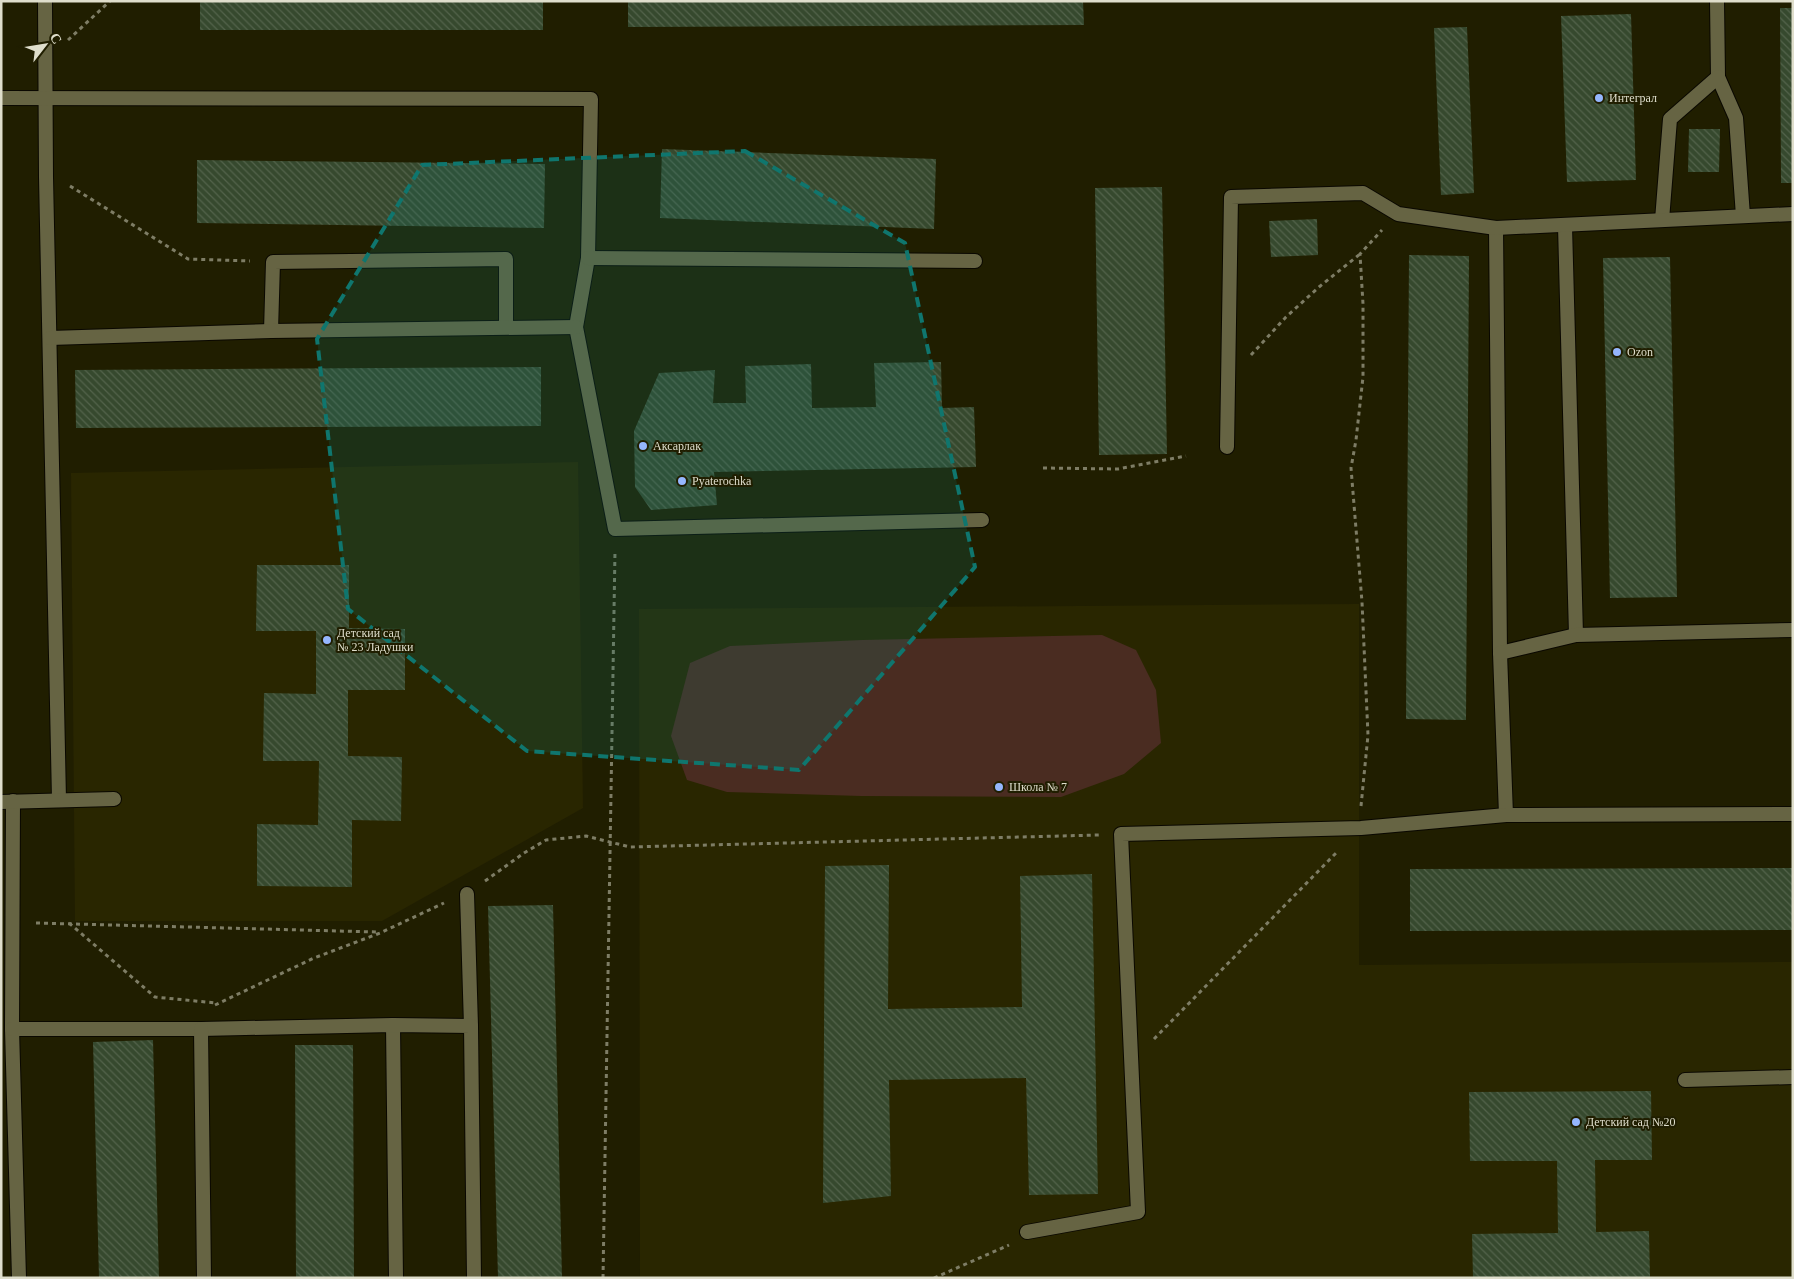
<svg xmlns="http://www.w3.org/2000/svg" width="1794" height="1279" viewBox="0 0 1794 1279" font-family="Georgia,serif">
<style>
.built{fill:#292600}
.green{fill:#4a2c21}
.building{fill:url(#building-back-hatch)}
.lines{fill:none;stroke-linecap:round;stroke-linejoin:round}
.service-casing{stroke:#0a0800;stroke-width:16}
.path{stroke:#7e7d65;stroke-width:3;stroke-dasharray:4 4;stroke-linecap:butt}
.service{stroke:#666443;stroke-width:14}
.marked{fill:#0f766e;fill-opacity:0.2;stroke:#0f766e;stroke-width:4;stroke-dasharray:10 6;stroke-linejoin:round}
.poi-dot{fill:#95b6fd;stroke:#201e00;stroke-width:2}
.labels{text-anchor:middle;stroke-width:4;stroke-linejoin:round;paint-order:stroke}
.poi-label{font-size:12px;fill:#dfdecc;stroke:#201e00;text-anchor:start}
</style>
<defs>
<pattern id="building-back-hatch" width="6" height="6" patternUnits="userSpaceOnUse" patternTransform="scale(1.25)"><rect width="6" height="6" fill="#36492e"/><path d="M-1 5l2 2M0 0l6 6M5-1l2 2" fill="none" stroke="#53634b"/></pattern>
</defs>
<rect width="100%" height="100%" fill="#201e00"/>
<g class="built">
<polygon points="578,462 583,808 382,921 75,921 71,473"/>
<polygon points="1359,604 1359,965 1793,962 1793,1278 640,1278 639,609"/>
</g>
<polygon class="green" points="1102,635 1136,650 1156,690 1161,743 1124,774 1061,797 861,796 727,792 687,780 671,736 690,663 730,646 862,640"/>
<g class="building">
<rect x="200" y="1" width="343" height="29"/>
<polygon points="628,1 1083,1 1084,25 628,27"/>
<polygon points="1780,8 1793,8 1793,183 1781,183"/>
<polygon points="1631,14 1636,180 1567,182 1561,16"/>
<polygon points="1467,27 1474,193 1441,195 1434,28"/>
<polygon points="1689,129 1720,129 1719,172 1688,172"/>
<polygon points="662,149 936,159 934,229 660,218"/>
<polygon points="197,160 545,164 544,228 197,223"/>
<polygon points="1162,187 1167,454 1099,455 1095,188"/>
<polygon points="1317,219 1318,255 1271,257 1269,221"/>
<polygon points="1409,255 1469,256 1466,720 1406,719"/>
<polygon points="1670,257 1677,597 1610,598 1603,258"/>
<polygon points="941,362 942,408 974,407 976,467 714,472 717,505 651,510 635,487 634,431 659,373 715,370 713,403 746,403 745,366 811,364 812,408 876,407 874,363"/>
<polygon points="541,367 541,426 76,428 75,370"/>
<polygon points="257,565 349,565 349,628 405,629 405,690 348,690 348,756 402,757 401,821 352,820 352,887 257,886 257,824 318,825 319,761 263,761 264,693 316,694 316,631 256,631"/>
<polygon points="889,865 888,1009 1022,1007 1020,876 1092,874 1098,1194 1029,1195 1026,1078 889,1080 891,1196 823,1203 825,866"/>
<polygon points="1793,868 1793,930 1410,931 1410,869"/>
<polygon points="553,905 562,1278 498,1278 488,906"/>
<polygon points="153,1040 159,1278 99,1278 93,1042"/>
<polygon points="295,1045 353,1045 354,1278 296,1278"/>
<polygon points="1651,1091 1652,1160 1595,1160 1596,1232 1649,1231 1650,1278 1473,1278 1472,1234 1558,1233 1557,1161 1470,1161 1469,1092"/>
</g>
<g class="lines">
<g class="service-casing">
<g id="service">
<polyline points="45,1 46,177 59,800"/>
<polyline points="1717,1 1718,77 1736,118 1743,216"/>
<polyline points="1,98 591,99 588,258 576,327 615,529 982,520"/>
<polyline points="1662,220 1670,119 1718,77"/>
<polyline points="1565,226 1576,635"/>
<polyline points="1496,228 1500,653 1506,815"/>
<polyline points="588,258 975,261"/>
<polyline points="271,331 273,262 506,259 506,327"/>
<polyline points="50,338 271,331 576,327"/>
<polyline points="1227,447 1231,197 1363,193 1398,214 1496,228 1793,214"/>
<polyline points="1500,653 1576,635 1793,630"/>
<polyline points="13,801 12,1029 19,1278"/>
<polyline points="1,802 114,799"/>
<polyline points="467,894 471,1026"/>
<polyline points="393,1025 396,1278"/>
<polyline points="12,1029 201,1029 393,1025 471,1026 474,1278"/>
<polyline points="201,1029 204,1278"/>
<polyline points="1685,1080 1793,1077"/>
<polyline points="1027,1232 1138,1212 1121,834 1361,828 1506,815 1793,814"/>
</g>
</g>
<g class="path">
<polyline points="68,40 110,1"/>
<polyline points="70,186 188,259 250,261"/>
<polyline points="1251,355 1286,317 1319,287 1360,254"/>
<polyline points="1043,468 1118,469 1186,456"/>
<polyline points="1361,806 1368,735 1362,602 1351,468 1356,440 1363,377 1363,304 1360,254 1382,230"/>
<polyline points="485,881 524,853 546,840 586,836 630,847 1099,835"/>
<polyline points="36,923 377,932"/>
<polyline points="69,923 155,997 216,1003"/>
<polyline points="215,1005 314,958 380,933 444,903"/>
<polyline points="1154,1039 1337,852"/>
<polyline points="603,1278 615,551"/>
<polyline points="934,1278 1009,1245"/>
</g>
<use href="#service" class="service"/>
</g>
<path class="marked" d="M745 151 905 243 975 567 799 770 527 751 348 609 317 339 422 165Z"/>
<g class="poi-dot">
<circle cx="1599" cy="98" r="5"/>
<circle cx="1617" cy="352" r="5"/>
<circle cx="643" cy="446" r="5"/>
<circle cx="682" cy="481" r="5"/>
<circle cx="327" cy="640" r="5"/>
<circle cx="999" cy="787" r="5"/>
<circle cx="1576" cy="1122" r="5"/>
</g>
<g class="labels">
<g class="poi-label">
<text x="1609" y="102">Интеграл</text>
<text x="1627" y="356">Ozon</text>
<text x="653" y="450">Аксарлак</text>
<text x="692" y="485">Pyaterochka</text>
<text x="337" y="637">Детский сад<tspan x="337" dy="14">№ 23 Ладушки</tspan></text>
<text x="1009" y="791">Школа № 7</text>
<text x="1586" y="1126">Детский сад №20</text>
</g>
</g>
<rect width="1794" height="1279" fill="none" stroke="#dfdecc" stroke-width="5"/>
<g transform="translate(45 45) rotate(59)" stroke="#201e00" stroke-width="4" paint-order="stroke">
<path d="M0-4L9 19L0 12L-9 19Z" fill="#dfdecc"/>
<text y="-8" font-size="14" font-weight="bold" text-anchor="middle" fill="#dfdecc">С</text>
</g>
</svg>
